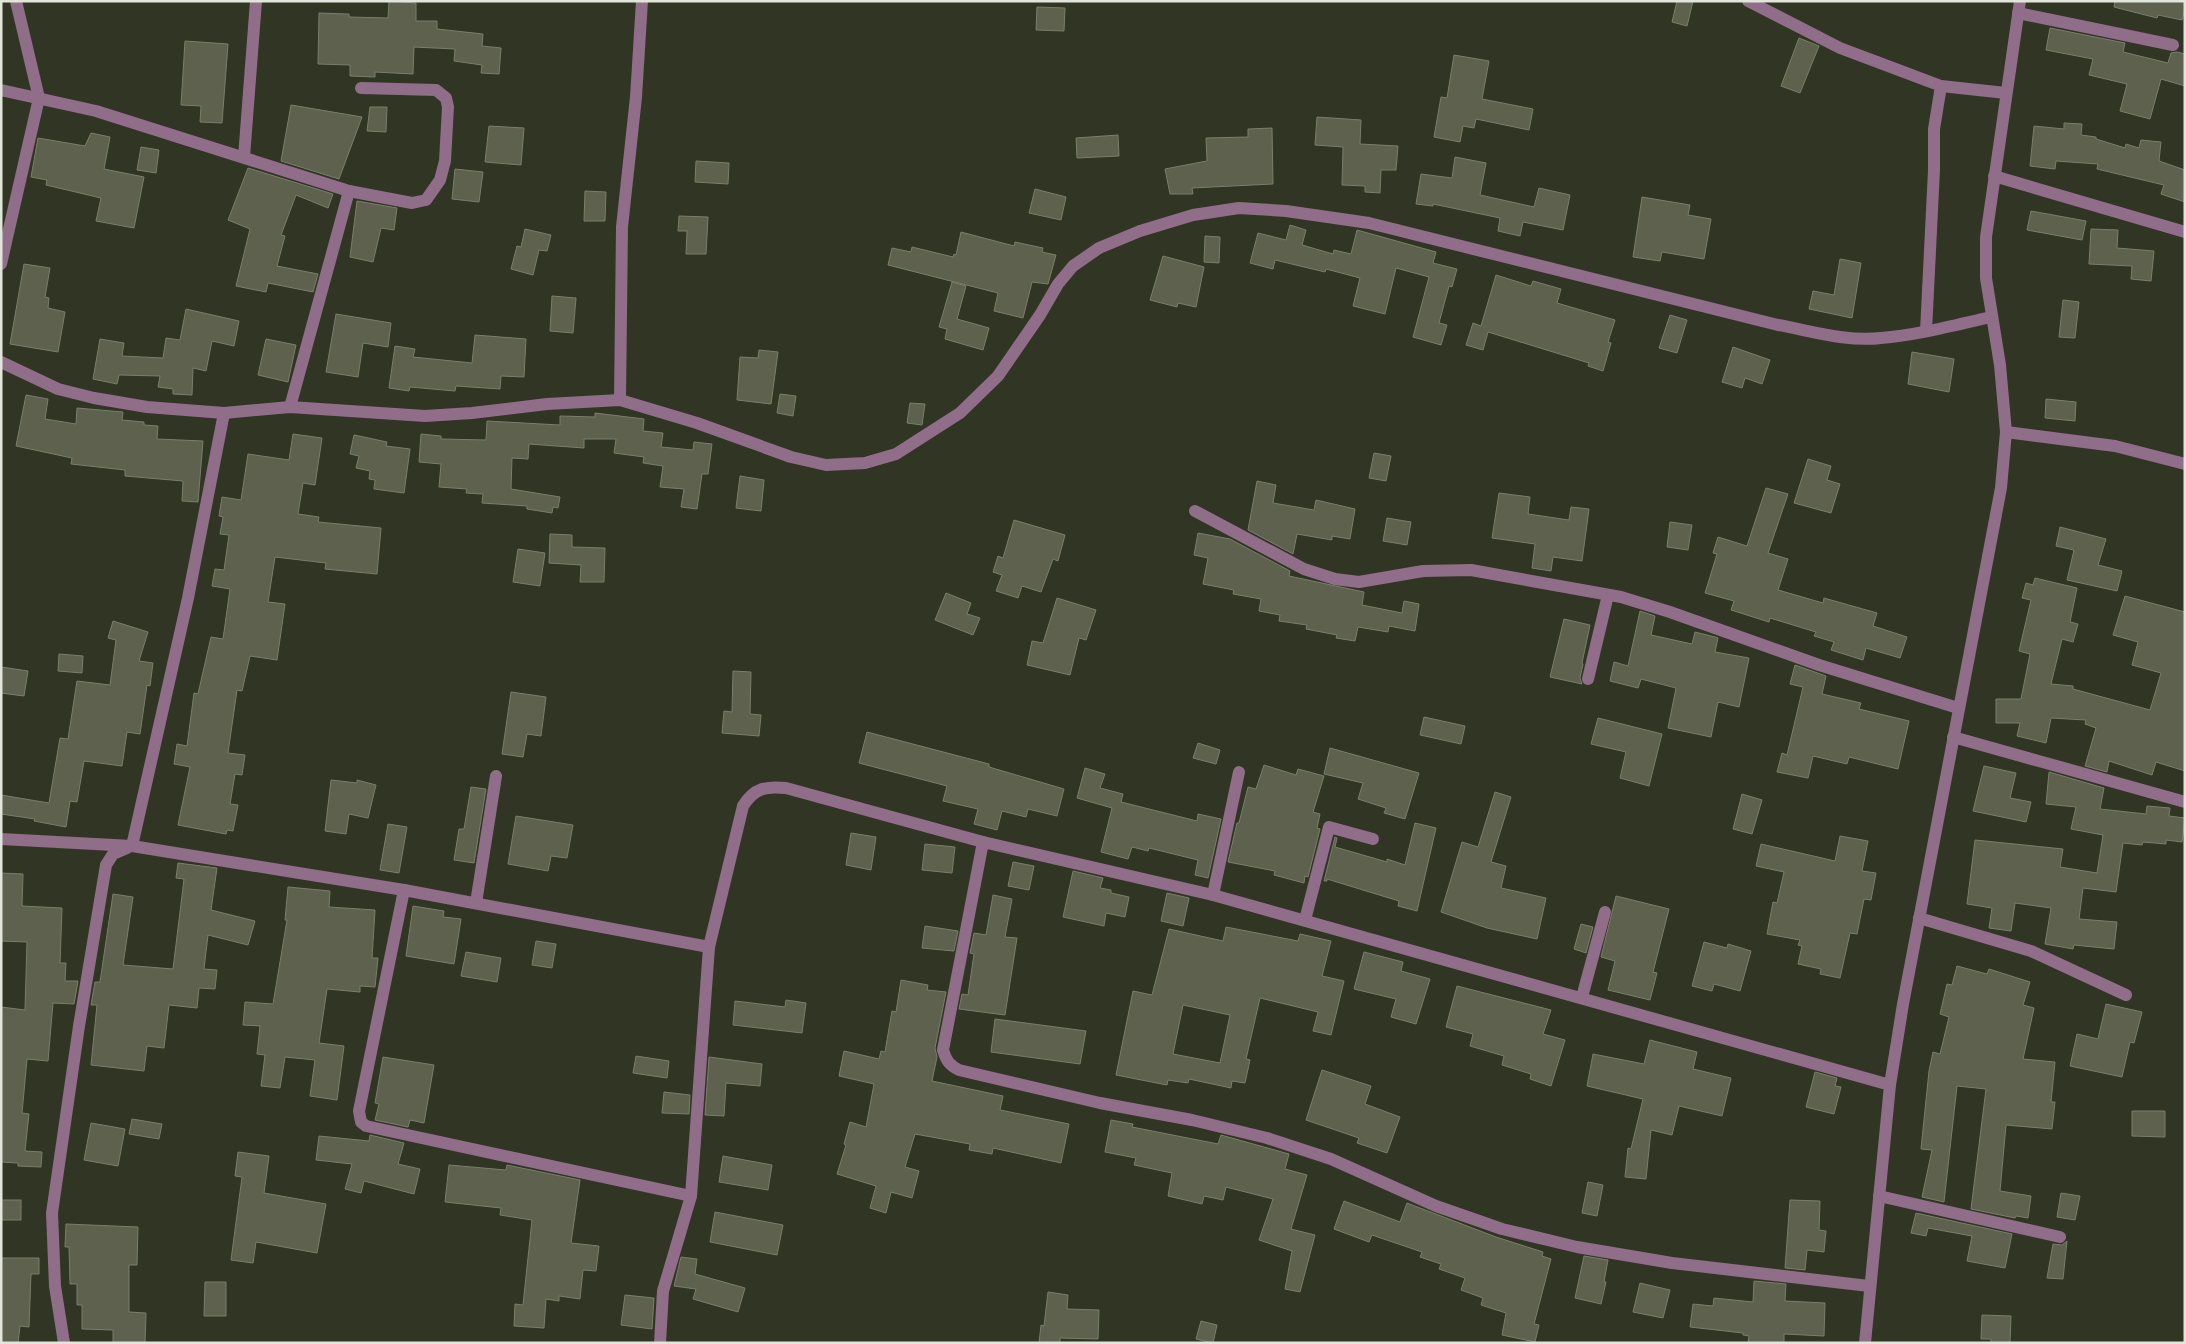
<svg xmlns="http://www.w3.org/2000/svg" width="2186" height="1344" viewBox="0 0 2186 1344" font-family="'Varela Round',sans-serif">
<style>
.building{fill:#5d614e;stroke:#7a7f6b;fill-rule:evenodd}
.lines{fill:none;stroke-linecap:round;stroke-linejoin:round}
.minor{stroke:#906d89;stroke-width:12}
</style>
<rect width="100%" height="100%" fill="#313524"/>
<g class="building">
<polygon points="389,1 416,3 416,21 437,21 437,29 483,34 482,46 501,48 499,74 481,73 482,65 454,61 455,49 414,47 413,74 375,72 375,77 350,76 350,65 318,64 319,13 349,14 349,17 388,18"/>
<polygon points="1677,1 1693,1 1687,26 1672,22"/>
<polygon points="2115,1 2185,1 2185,9 2182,20 2158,15 2157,18 2114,7"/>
<polygon points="1037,7 1065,8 1064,31 1036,30"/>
<polygon points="2050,28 2125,43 2123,52 2168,63 2171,53 2177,52 2185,54 2185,86 2161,79 2150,119 2120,111 2127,84 2089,75 2093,59 2046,50"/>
<polygon points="1799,38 1819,46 1800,93 1781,86"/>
<polygon points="185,41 228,44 222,123 200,122 201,106 181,105"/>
<polygon points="1454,55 1489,61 1482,99 1533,109 1529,130 1476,119 1474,128 1463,126 1460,142 1434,137 1441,97 1447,98"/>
<polygon points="291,105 362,117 339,179 281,161"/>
<polygon points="370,107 387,107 386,132 367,131"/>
<polygon points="1317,117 1361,120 1360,144 1398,146 1396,170 1381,170 1380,193 1365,192 1365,186 1342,185 1343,147 1315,145"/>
<polygon points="2064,123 2082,124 2081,135 2096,137 2096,139 2125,148 2126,144 2139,148 2141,140 2161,142 2159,161 2185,170 2185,202 2161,194 2164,185 2097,169 2098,164 2056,161 2055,169 2030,166 2034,126 2064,129"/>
<polygon points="489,126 524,128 521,165 485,162"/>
<polygon points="1272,128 1273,184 1192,188 1193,194 1170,194 1165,169 1207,161 1206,138 1248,137 1248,129"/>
<polygon points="91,133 110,137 104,169 144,177 134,228 96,221 101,198 46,185 47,180 31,177 38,138 85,146"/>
<polygon points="1118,135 1119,156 1077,158 1076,138"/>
<polygon points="141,147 159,150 156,173 137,170"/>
<polygon points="1455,157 1486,163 1480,195 1534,207 1539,188 1570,195 1563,230 1523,222 1520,236 1498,231 1500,218 1433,204 1433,206 1416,204 1421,174 1452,178"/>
<polygon points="696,161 729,163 728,184 695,182"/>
<polygon points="248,168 333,194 328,208 296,195 281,235 285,236 277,266 318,274 313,292 268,283 266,292 236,286 250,229 228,220"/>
<polygon points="455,169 483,172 479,202 452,199"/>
<polygon points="1035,189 1066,197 1061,220 1029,213"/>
<polygon points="585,191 606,192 605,221 584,221"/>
<polygon points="1642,197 1690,205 1688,215 1711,219 1704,259 1662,252 1660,261 1633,257"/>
<polygon points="357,201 397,208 394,230 381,228 373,262 350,257"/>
<polygon points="2031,211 2086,221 2082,240 2027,230"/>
<polygon points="679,216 708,217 706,254 686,254 687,231 678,231"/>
<polygon points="1290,225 1306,230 1302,245 1333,254 1334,250 1351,254 1357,230 1436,252 1433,263 1457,269 1452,287 1449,286 1439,323 1447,325 1441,345 1413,337 1429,277 1396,268 1385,314 1353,306 1360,278 1326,269 1325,272 1275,260 1273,269 1250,263 1258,233 1286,240"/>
<polygon points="525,229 551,235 547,251 539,250 533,275 511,269 517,246 521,247"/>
<polygon points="2091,229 2118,230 2117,248 2154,251 2151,281 2131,279 2132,266 2089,264"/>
<polygon points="961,232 1014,246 1015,242 1043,248 1042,252 1056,255 1048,284 1032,282 1023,318 994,311 998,293 888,265 892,248 911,252 912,247 953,257 954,254 956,255"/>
<polygon points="1205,236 1220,237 1219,263 1204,262"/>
<polygon points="1163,256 1204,267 1196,307 1178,303 1177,307 1150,300"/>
<polygon points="1840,259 1861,263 1852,318 1809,309 1813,291 1834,295"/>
<polygon points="24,264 50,268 45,297 49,298 48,308 65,312 58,352 10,344"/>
<polygon points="1496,275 1531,286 1533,281 1561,289 1557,303 1615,320 1608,342 1611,343 1603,371 1588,366 1589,363 1488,332 1483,350 1466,345 1473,323 1481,326"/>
<polygon points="952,282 966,286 957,319 989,328 983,350 945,339 947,329 939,327"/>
<polygon points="552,296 576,298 573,333 550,331"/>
<polygon points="2063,300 2079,302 2075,338 2059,337"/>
<polygon points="186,309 239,321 234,346 212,341 206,371 193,368 192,395 173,394 173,389 158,387 160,376 119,375 117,384 93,379 100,339 124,343 122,356 163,358 166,338 180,340"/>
<polygon points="336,314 391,323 388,347 363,343 358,377 326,372"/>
<polygon points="1670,315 1687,320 1677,353 1659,348"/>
<polygon points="475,335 526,339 524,377 501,376 500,389 456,386 455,391 410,387 409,391 389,388 395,346 415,349 413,357 472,363"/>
<polygon points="266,339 296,345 288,382 258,375"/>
<polygon points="1733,347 1770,360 1762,384 1745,378 1742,388 1722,382"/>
<polygon points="759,350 778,352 771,404 737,400 740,357 758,358"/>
<polygon points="1912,352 1954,359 1949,392 1908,384"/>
<polygon points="780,394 796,396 793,416 777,413"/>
<polygon points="26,395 48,399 45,419 76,424 77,408 123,412 122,420 144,422 144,425 158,426 157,439 203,441 198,502 182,501 183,481 125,476 125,470 71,464 72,458 16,446"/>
<polygon points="2046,399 2076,402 2075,421 2045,418"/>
<polygon points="910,403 925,404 922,425 907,423"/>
<polygon points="595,413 644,419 643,431 663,433 661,447 693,450 694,442 712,444 708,474 702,474 697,509 681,507 684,489 660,487 663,466 643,463 644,457 614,453 616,439 584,439 584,448 529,444 528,459 512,458 511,489 560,497 558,508 553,507 552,513 527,509 527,506 482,503 483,494 466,493 467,489 439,487 441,464 419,462 421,434 441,436 441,439 486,440 487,421 560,425 560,416 595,417"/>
<polygon points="293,434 322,438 315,485 303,483 298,514 319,517 318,522 381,528 377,574 325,569 326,563 275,557 268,602 285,604 277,660 250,656 242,691 237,690 228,753 245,755 242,775 235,774 230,804 238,805 233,831 227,830 226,834 178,825 190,767 174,764 177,744 187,746 194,693 198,694 211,637 223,639 230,589 212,586 215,569 224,570 229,535 220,534 223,517 219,516 222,497 241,500 248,454 289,460"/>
<polygon points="354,435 387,442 386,446 410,449 404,493 374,489 375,480 369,479 370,471 356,468 359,456 350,454"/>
<polygon points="1374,453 1391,456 1386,481 1369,478"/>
<polygon points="1808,459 1831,466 1827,480 1840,484 1831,513 1794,503"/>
<polygon points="740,476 764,480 761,511 736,508"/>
<polygon points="1257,481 1276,485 1273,503 1314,510 1316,500 1355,509 1350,539 1332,536 1332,540 1297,534 1293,554 1248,530"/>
<polygon points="1766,488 1788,494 1768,553 1788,559 1778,590 1823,603 1824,598 1877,613 1873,626 1907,637 1900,658 1866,648 1863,660 1831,650 1834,642 1814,636 1816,632 1770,618 1769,622 1731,610 1734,601 1705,593 1717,554 1713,553 1718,537 1747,546"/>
<polygon points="1499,493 1530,497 1528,514 1569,520 1571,507 1589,509 1582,561 1553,557 1551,571 1532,568 1535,544 1492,538"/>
<polygon points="1387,518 1411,522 1407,545 1383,541"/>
<polygon points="1014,520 1065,535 1058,561 1053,559 1041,592 1022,586 1018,598 996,591 1002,575 993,572 998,556 1003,558"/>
<polygon points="1670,522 1692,525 1688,550 1667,547"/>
<polygon points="2060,527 2106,539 2098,565 2122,571 2117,591 2067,580 2074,550 2056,546"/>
<polygon points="1198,533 1230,539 1290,571 1289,576 1364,592 1362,605 1402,613 1404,601 1419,604 1415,631 1389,626 1388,632 1358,627 1355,641 1336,638 1337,635 1306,629 1307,625 1279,621 1280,615 1259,611 1261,599 1233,594 1234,590 1203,584 1208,558 1194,555"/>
<polygon points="550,534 572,535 572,547 605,548 604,582 580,582 581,565 549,563"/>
<polygon points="518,549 545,553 540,586 513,582"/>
<polygon points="2035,578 2077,588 2070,622 2078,624 2073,642 2062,639 2051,684 2073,686 2073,689 2150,710 2161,673 2132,665 2138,642 2113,635 2125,596 2185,612 2185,771 2156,762 2152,775 2109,761 2107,772 2085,766 2096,728 2085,724 2086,720 2051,718 2046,743 2017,736 2020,723 1996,723 1996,699 2021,699 2030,654 2019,651 2031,600 2022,598 2026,583 2033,585"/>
<polygon points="946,593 971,603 967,614 980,618 973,635 935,620"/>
<polygon points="1057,598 1096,610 1086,640 1079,638 1070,675 1027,665 1032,641 1043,643"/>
<polygon points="1640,611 1655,616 1651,635 1692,644 1695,632 1715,637 1718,638 1715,652 1749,658 1739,707 1718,702 1711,737 1668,728 1676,688 1641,679 1638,688 1610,681 1614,662 1628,666"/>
<polygon points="1564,619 1590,625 1582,663 1583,664 1580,678 1582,684 1550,677"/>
<polygon points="113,621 148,632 139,661 153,663 150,686 147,685 140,734 127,732 122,766 84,761 77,802 70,801 66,827 34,821 35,819 1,814 1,795 49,803 60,738 68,739 77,681 110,685 116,640 108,638"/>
<polygon points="59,654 83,656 82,673 58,671"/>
<polygon points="1795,665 1826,676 1822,694 1861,703 1859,709 1909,721 1898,769 1849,757 1847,764 1813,756 1808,778 1777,772 1782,753 1787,755 1803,687 1790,684"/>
<polygon points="1,667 28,671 24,696 1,693"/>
<polygon points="733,671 751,672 750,714 761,715 759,736 722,733 724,711 732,712"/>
<polygon points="511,692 546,697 541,736 527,734 523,757 502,754"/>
<polygon points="1424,717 1465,726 1461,744 1420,735"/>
<polygon points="1598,718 1662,734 1649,786 1620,778 1626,752 1591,744"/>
<polygon points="867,732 989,764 989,767 1064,789 1057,816 1028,809 1026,817 1002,811 997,830 974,824 978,809 943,801 947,786 859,763"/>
<polygon points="1198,743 1220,750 1216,764 1193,758"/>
<polygon points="1330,748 1419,773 1405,819 1384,813 1386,808 1358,799 1363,783 1324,774"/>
<polygon points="1264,765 1296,775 1298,769 1324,776 1313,812 1320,814 1317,828 1320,829 1308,877 1305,876 1304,883 1274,875 1275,871 1228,862 1237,823 1239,823 1248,787 1256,789"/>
<polygon points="1984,766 2016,773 2010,798 2031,802 2026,822 1973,811"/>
<polygon points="1085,768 1105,774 1100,788 1123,794 1121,802 1197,821 1198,814 1221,819 1208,878 1195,875 1198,860 1149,848 1148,851 1132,847 1128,859 1101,852 1112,808 1077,798"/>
<polygon points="2049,772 2104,788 2100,809 2146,814 2147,806 2170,808 2169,816 2185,818 2182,842 2166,840 2166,844 2143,842 2142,845 2123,843 2116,892 2083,888 2079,919 2117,922 2114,949 2074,945 2073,949 2045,944 2051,908 2015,903 2011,931 1989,928 1992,908 1967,904 1975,840 2063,849 2060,867 2097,873 2103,835 2071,829 2076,807 2046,804"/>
<polygon points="331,780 357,783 357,780 376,785 368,818 349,814 346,834 325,831"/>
<polygon points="471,787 486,789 474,863 454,860 459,829 464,829"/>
<polygon points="1495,792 1511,797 1491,862 1506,866 1501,888 1546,898 1537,939 1487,928 1441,912 1462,842 1478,847"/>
<polygon points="1742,794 1762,800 1752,834 1733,829"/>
<polygon points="516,816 573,825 567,858 551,856 548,871 508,864"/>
<polygon points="1415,823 1436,828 1417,911 1398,906 1399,901 1327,879 1327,881 1324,881 1335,837 1337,838 1335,847 1387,862 1387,859 1405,865"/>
<polygon points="388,824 407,827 399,873 380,870"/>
<polygon points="851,833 876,837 871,870 846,865"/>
<polygon points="1840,836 1868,841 1862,871 1876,873 1871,900 1864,899 1857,934 1850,933 1840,978 1820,974 1821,969 1798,964 1802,946 1798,945 1800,940 1767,934 1773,902 1777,903 1784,872 1756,866 1761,844 1835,861"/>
<polygon points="925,844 955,847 952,873 922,870"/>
<polygon points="1013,862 1034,866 1029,890 1008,886"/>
<polygon points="178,863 217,868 211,910 255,921 248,945 208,935 204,969 217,970 215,989 199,988 197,1008 169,1005 164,1048 147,1046 144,1071 91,1065 97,1005 91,1005 95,982 100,982 113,894 133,897 123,965 173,969 184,879 176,878"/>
<polygon points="1073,871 1103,878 1100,888 1111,890 1111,893 1129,897 1125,917 1106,913 1104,926 1063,917"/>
<polygon points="1,873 23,874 22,906 62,908 60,963 66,963 65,981 78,981 74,1004 53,1003 48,1061 27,1059 22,1113 29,1114 25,1151 42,1152 41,1167 18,1166 18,1163 1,1162 1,1007 25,1010 27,942 1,941"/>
<polygon points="288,887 330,891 329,907 375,910 372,958 378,958 375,987 360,986 360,992 327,989 319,1043 344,1046 337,1100 310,1096 315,1060 285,1057 280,1088 261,1086 265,1055 257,1054 260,1026 243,1025 245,1002 273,1004 287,920 285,920"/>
<polygon points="1167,893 1189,898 1183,926 1161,921"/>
<polygon points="993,895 1012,899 1005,937 1017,938 1005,1015 959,1009 962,994 968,995 974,954 970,953 974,933 986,935"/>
<polygon points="1616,896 1669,909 1653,972 1657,973 1650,1000 1608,990 1615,961 1601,957"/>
<polygon points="413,906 444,911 443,917 461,919 454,964 406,956"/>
<polygon points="1581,924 1593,927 1586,953 1574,949"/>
<polygon points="925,926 958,931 954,951 922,948"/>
<path d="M1226 927 1298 941 1300 934 1331 941 1322 976 1344 981 1331 1035 1313 1031 1318 1012 1260 998 1246 1059 1250 1060 1245 1083 1232 1081 1231 1088 1189 1079 1188 1083 1168 1080 1167 1085 1116 1075 1133 991 1152 995 1169 929 1223 941ZM1183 1005 1230 1015 1220 1063 1173 1054Z"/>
<polygon points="536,941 556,944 552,968 532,965"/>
<polygon points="1704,942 1727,948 1728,944 1751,951 1740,991 1714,984 1712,991 1692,986"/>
<polygon points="466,952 501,958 497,982 461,976"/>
<polygon points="1364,952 1403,962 1401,971 1430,979 1416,1024 1391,1017 1396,999 1354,989"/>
<polygon points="1957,966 1987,974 1989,969 2030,982 2023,1005 2034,1008 2023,1059 2055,1062 2051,1102 2055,1102 2052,1129 2006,1125 2000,1191 2031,1196 2028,1218 2016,1216 2015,1218 1971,1209 1986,1089 1957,1086 1944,1202 1922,1197 1932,1150 1921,1149 1929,1071 1933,1052 1940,1054 1949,1017 1940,1014 1947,984 1952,985"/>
<polygon points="901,980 928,985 927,990 946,992 935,1048 937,1057 932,1081 1003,1096 1000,1110 1069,1124 1061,1163 993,1148 992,1154 969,1150 970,1144 915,1134 905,1167 919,1171 912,1198 891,1192 886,1213 870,1208 876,1186 837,1174 846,1145 844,1144 850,1122 866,1127 874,1084 839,1076 844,1051 879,1059 881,1051 885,1052 892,1011 896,1012"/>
<polygon points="1457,986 1551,1010 1543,1034 1565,1040 1551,1086 1530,1079 1531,1074 1502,1065 1504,1056 1470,1046 1473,1034 1446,1027"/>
<polygon points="786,1000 806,1003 802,1033 733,1025 735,1001 785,1007"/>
<polygon points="2106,1004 2142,1012 2134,1043 2130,1042 2122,1077 2070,1066 2077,1034 2098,1039"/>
<polygon points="995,1019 1086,1031 1080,1064 991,1052"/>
<polygon points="1650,1040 1697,1052 1693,1069 1731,1078 1722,1116 1679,1106 1672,1135 1651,1130 1646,1179 1625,1177 1628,1148 1631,1149 1643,1099 1587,1086 1593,1054 1644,1064"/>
<polygon points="636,1056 669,1061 667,1078 633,1073"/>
<polygon points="383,1057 434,1065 424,1123 410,1120 408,1127 375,1120 379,1104 375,1103"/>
<polygon points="709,1057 762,1064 760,1086 726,1083 724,1116 705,1115"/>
<polygon points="1322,1070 1371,1086 1365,1104 1400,1117 1387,1153 1357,1143 1359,1138 1306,1120"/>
<polygon points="1815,1072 1837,1078 1835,1086 1841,1087 1834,1114 1806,1107"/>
<polygon points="664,1092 690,1095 689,1114 662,1113"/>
<polygon points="2132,1111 2165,1111 2165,1137 2132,1136"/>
<polygon points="132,1119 162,1124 159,1139 129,1134"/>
<polygon points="1111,1120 1133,1124 1132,1127 1218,1144 1221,1135 1289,1154 1285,1169 1307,1175 1291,1229 1315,1235 1300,1292 1285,1289 1292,1251 1259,1240 1273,1199 1226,1187 1223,1200 1204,1196 1202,1204 1168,1196 1172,1173 1134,1165 1136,1158 1105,1152"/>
<polygon points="91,1123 125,1129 118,1166 84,1160"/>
<polygon points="370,1135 404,1143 398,1164 420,1169 414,1194 364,1181 361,1193 345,1189 352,1164 316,1160 319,1136 369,1141"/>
<polygon points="238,1152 269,1156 264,1193 326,1204 317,1253 256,1242 253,1263 231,1260 242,1177 235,1176"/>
<polygon points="723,1156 772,1165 768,1190 719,1182"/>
<polygon points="449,1165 506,1170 507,1165 580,1180 571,1243 599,1246 596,1271 583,1270 580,1299 559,1296 559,1301 546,1299 544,1328 514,1326 515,1304 523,1305 532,1220 500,1215 501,1208 445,1202"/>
<polygon points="1588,1182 1603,1185 1597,1216 1582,1213"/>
<polygon points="2061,1193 2080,1196 2075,1220 2057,1217"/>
<rect x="1" y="1200" width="20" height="20"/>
<polygon points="1790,1200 1820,1201 1819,1230 1826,1231 1824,1252 1807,1250 1805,1270 1785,1268"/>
<polygon points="1344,1201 1400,1222 1407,1203 1496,1237 1543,1252 1542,1256 1551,1259 1534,1324 1539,1325 1535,1342 1502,1335 1506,1313 1481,1305 1483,1298 1461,1290 1465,1278 1439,1269 1441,1264 1420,1257 1422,1252 1372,1235 1369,1242 1334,1229"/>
<polygon points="715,1212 783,1225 777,1255 710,1242"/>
<polygon points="1916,1213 2012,1234 2005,1268 1967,1261 1972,1236 1928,1228 1926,1236 1911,1233"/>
<polygon points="66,1224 138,1227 137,1265 129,1265 129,1312 146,1313 145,1343 113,1343 113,1330 82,1329 82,1305 77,1305 77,1284 70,1284 69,1247 65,1247"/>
<polygon points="2067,1241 2063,1279 2047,1278 2053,1244 2062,1245"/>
<polygon points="1584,1256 1608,1260 1604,1282 1606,1282 1601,1304 1575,1298"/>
<polygon points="681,1257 697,1259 695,1274 745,1288 738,1312 693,1299 696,1289 674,1286"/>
<polygon points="1,1258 39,1258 39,1274 31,1274 29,1327 20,1326 18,1343 1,1343"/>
<polygon points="1754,1281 1786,1284 1785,1301 1825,1303 1824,1336 1784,1334 1784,1343 1748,1343 1749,1336 1743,1335 1743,1333 1690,1327 1693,1304 1713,1306 1714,1298 1753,1302"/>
<polygon points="205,1282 226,1282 226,1316 204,1316"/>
<polygon points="1640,1283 1670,1290 1663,1318 1633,1312"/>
<polygon points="1048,1292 1068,1295 1067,1309 1099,1310 1098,1339 1060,1338 1060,1343 1039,1343 1041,1325 1044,1326"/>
<polygon points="625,1295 654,1298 652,1329 621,1325"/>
<polygon points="1982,1315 2011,1316 2010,1343 1991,1343 1991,1339 1981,1339"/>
<polygon points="1201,1321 1217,1325 1213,1343 1196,1339"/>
</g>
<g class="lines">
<g class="minor">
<polyline points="1748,1 1840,48 1941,86 1934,129 1934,170 1926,331"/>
<polyline points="2018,13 2173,45"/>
<polyline points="1941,86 2006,93"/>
<polyline points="1,90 96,111 349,191 412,203 426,200 440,180 445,161 448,107 446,98 436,90 361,88"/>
<polyline points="244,157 256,1"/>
<polyline points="1994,176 2185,232"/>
<polyline points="1,264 39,98 16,1"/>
<path d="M1 362 58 389 94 398 147 407 224 413 290 407 425 416 472 413 547 404 620 400 697 423 791 457 826 465 865 463 896 454 960 413 998 376 1040 315 1058 284 1073 266 1099 248 1140 231 1193 215 1239 208 1286 211 1369 223 1778 325C1812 331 1847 342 1881 338 1918 335 1955 325 1991 317"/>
<polyline points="620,400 622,227 636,97 642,1"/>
<polyline points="290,407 349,191"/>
<polyline points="2006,432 2115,446 2185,464"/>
<polyline points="1195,511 1304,569 1335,579 1359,582 1423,571 1471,570 1621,597 1670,612 1819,665 1958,708"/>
<polyline points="1588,679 1608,595"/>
<polyline points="1953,737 2185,802"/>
<polyline points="1,839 132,846 404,890 709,947"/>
<path d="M983 842 943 1050C946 1060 949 1065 959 1070L1100 1103 1192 1120 1267 1138 1331 1159 1436 1206 1502 1229 1577 1247 1672 1263 1869 1286"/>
<polyline points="132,846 188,598 224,413"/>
<polyline points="404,890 359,1111 361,1122 366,1126 691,1196"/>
<polyline points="1213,895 1239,772"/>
<polyline points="476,903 496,776"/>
<polyline points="1919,918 2031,951 2126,995"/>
<polyline points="1305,920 1329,827 1373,839"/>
<polyline points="1582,997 1605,912"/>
<polyline points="1879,1196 2060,1237"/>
<polyline points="64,1343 55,1286 52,1213 79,1026 106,865 113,854 127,848"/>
<path d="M660 1343 663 1291 691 1196 709 947 743 806C754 788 766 786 786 788L983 842 1213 895 1890 1085"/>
<polyline points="1865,1343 1890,1085 1903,1004 2001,488 2006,432 2000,365 1986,278 1986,237 2020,1"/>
</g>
</g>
<rect width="2186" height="1344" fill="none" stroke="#e2e5da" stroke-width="5"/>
</svg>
